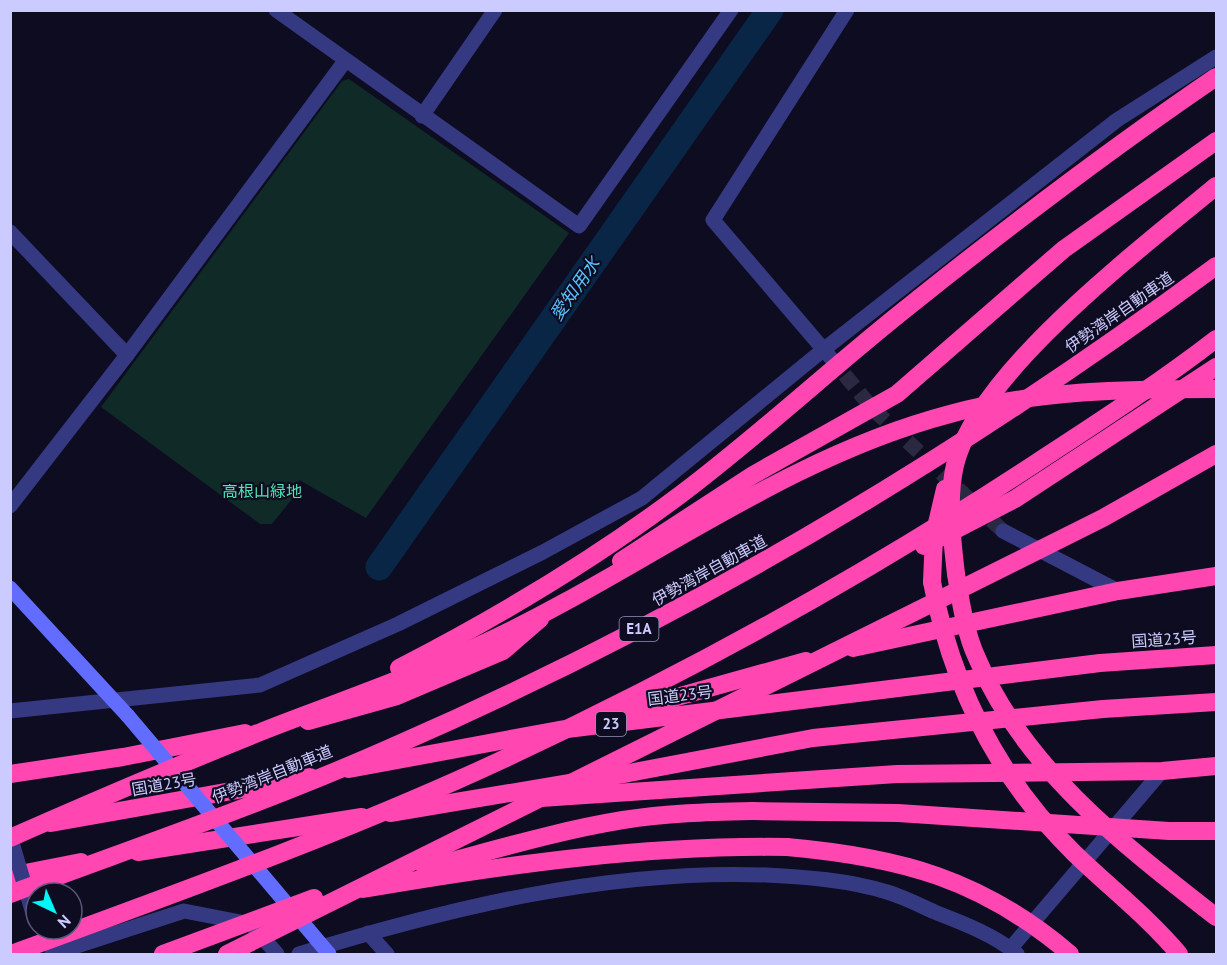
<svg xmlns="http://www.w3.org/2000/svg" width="1227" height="965" viewBox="0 0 1227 965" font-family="'PT Sans','Noto Sans JP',sans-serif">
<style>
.green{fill:#0f2a27}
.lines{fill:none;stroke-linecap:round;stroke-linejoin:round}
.canal{stroke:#0a2646;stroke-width:27}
.street-tunnel{stroke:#2a2941;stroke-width:15;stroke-dasharray:15 8;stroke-linecap:butt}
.street{stroke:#353981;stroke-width:15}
.secondary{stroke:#626dff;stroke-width:15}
.highway{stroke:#ff46b1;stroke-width:18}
.street-bridge{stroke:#353981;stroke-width:15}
.secondary-bridge{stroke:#626dff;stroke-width:15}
.highway-bridge{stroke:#ff46b1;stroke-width:18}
.labels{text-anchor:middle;stroke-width:4.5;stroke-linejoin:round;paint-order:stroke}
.shield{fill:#0d0c20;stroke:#9392bc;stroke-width:1.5}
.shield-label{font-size:15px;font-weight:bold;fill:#cccbff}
.street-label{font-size:16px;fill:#cccbff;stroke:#0d0c20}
.park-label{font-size:16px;fill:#52e4b1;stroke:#0d0c20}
.water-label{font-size:18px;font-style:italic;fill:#59c2ff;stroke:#0d0c20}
</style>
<rect width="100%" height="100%" fill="#0d0c20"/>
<polygon class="green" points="349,79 569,233 366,518 299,480 296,494 272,524 260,524 101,407 342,81"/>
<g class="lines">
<polyline class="canal" points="379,567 770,10"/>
<polyline class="street-tunnel" points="830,357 872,408 1003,531"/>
<g class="street">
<polyline points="276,10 579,226 731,10"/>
<polyline points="422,116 495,10"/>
<polyline points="10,232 127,355"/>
<polyline points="830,357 713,220 847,10"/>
<polyline points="10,506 127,355 345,61"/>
<polyline points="1003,531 1118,591"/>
<polyline points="10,711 260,685 398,624 543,552 642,498 823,350 1117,120 1216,57"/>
<polyline points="368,933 387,954"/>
<polyline points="1010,949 1162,771"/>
<polyline points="52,954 184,911 251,924 277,954"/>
<path d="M299 954C449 908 607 869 766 875 806 877 848 880 887 892 904 897 921 906 937 913 963 923 996 936 1017 954"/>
</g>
<polyline class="secondary" points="10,588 128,716"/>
<g class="highway">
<polyline points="621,561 753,475 897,394 1064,249 1216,141"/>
<path d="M956 574C952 539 947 500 955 465 978 371 1142 248 1216 186"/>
<polyline points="932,582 934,536 945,489"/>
<polyline points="853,648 1118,591 1216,576"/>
<polyline points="616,714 806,661"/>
<polyline points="308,721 397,696 503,651 540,619"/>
<polyline points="349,769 559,730 1100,663 1216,655"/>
<polyline points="10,774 123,757 245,733"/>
<polyline points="541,798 897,774 1162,771 1216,766"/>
<polyline points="390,813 629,773 813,738 1103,709 1216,702"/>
<polyline points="51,823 310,777"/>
<polyline points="138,852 362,817"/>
<path d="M425 868C491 851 556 831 623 820 666 813 709 812 752 811"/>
<polyline points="10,876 81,862"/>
<path d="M363 889C503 865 644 845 787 847"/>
</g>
<polyline class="street-bridge" points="10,836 34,917"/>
<polyline class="secondary-bridge" points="128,716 329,954"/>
<g class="highway-bridge">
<polyline points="924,546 1015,499 1216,367"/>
<path d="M956 574C961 603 965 632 977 658 1023 768 1125 846 1216 917"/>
<path d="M932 582C952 687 997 777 1074 853 1109 887 1148 917 1179 954"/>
<path d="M399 668C496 618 592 561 680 495 757 437 828 371 903 311 1005 229 1109 150 1216 77"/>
<polyline points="752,811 898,813 1169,831 1216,831"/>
<path d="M10 838C94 801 178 765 263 731 334 703 407 679 476 647 636 574 779 459 950 414 1038 390 1126 389 1216 389"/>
<path d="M787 847C900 857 982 879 1070 954"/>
<path d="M10 894C141 845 274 800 401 743 691 616 962 454 1216 266"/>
<path d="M11 954C177 893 345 833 506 758 690 672 867 574 1036 463 1097 423 1159 383 1216 339"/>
<polyline points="163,954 314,898"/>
<polyline points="227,954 1021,559 1103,518 1216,454"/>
</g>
</g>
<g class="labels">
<g class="shield">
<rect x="619.5" y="617" width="39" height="24" rx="4.5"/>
<rect x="596" y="712" width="30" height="24" rx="4.5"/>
</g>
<g class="shield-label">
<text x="639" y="634">E1A</text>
<text x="611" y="729">23</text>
</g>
<g class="street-label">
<text transform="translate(1119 312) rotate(-35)" y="6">伊勢湾岸自動車道</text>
<text transform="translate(709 570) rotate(-29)" y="6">伊勢湾岸自動車道</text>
<text transform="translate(1164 639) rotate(-4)" y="6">国道23号</text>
<text transform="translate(680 695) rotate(-7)" y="6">国道23号</text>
<text transform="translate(272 774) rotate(-22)" y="6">伊勢湾岸自動車道</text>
<text transform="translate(164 784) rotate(-10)" y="6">国道23号</text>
</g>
<g class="park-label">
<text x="262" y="497">高根山緑地</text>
</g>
<g class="water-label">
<text transform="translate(575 289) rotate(-55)" y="6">愛知用水</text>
</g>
</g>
<rect width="1227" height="965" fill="none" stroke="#cccbff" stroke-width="24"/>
<g transform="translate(54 911) rotate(136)"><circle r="28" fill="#0d0c20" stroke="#595879" stroke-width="1.5"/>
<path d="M0-4.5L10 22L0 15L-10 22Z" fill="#00f6f6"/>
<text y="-9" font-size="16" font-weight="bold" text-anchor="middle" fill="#cccbff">N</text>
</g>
</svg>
